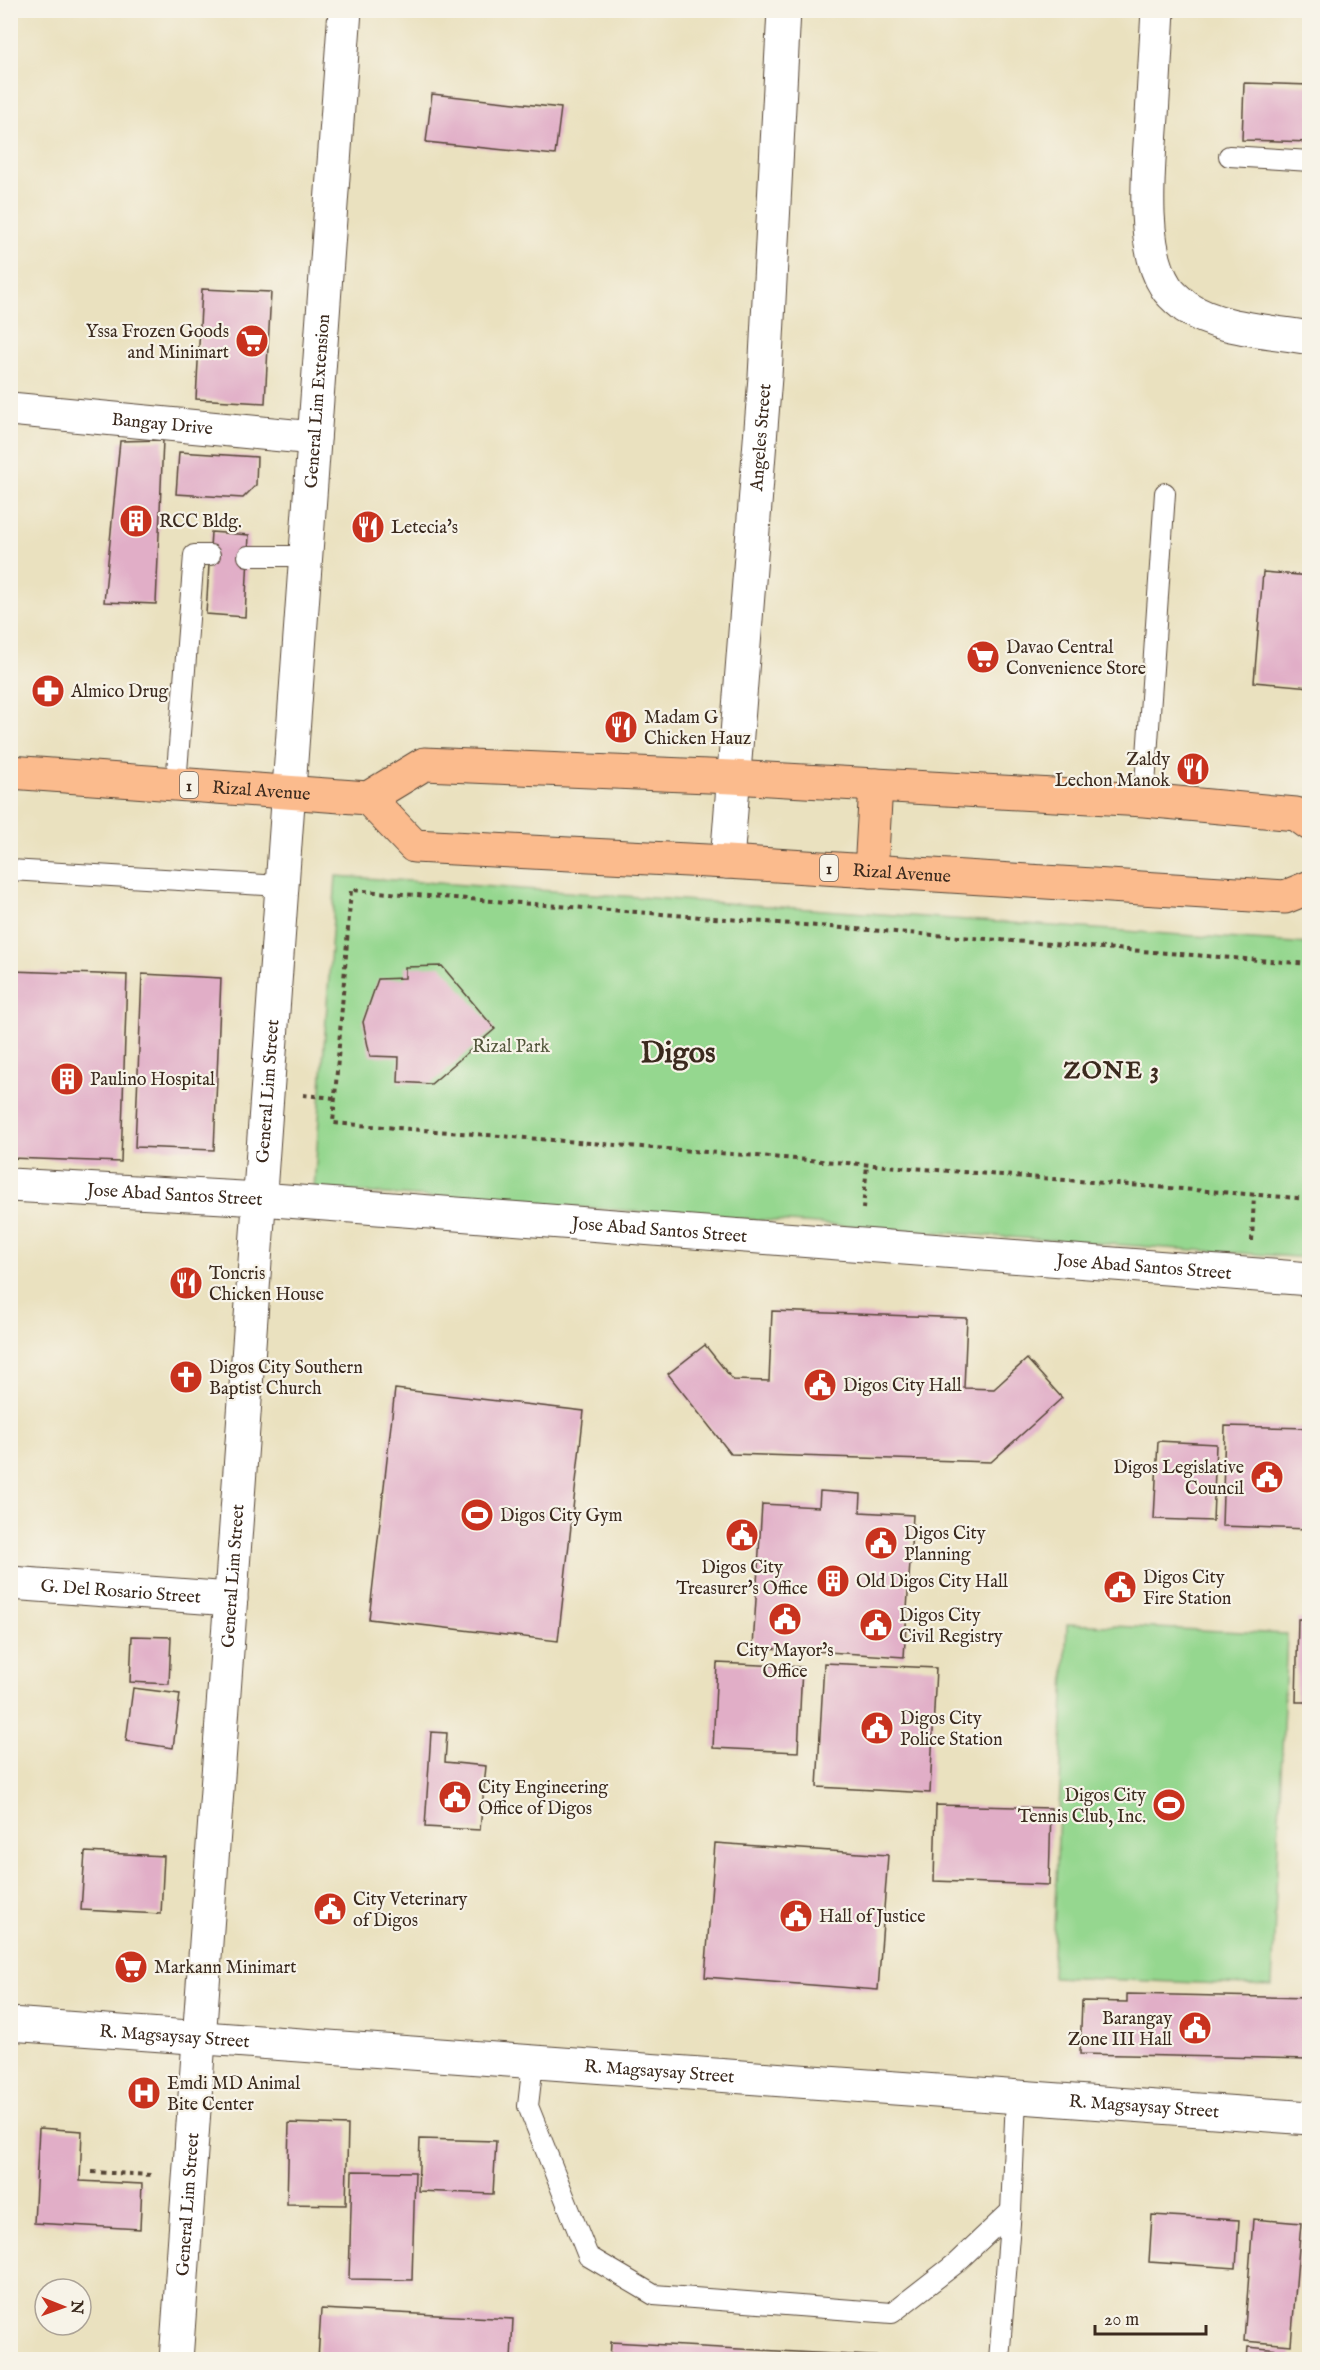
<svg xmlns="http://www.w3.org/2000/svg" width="1320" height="2370" viewBox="0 0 1320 2370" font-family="'IM FELL English',serif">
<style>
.green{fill:#95d78f;stroke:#688056;stroke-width:1.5}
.building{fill:#e1aec7}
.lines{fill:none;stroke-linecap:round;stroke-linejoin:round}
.service-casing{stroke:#554536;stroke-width:22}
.minor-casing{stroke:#554536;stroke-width:35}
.tertiary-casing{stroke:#554536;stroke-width:35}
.primary-casing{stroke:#554536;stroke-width:35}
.path{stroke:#554536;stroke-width:4;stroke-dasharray:4.5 4.5;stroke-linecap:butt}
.service{stroke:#fff;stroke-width:20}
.minor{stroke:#fff;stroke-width:33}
.tertiary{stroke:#fff;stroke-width:33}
.primary{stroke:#fbbb8d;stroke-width:33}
.labels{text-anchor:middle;stroke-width:4.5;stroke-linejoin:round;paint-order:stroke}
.shield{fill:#f7f3e8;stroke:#73665b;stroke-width:1.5}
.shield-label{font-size:16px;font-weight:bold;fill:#3b2a1e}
.poi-label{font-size:18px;fill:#3b2a1e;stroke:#f7f3e8;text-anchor:start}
.street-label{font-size:18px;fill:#3b2a1e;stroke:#f7f3e8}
.park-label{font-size:18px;fill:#52553a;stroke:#f7f3e8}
.district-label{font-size:24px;font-weight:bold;letter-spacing:1.5px;fill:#3b2a1e;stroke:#f7f3e8}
.town-label{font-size:30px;font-weight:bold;fill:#3b2a1e;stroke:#f7f3e8}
</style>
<rect width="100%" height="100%" fill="#f7f3e8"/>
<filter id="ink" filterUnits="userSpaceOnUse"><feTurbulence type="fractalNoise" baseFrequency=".0167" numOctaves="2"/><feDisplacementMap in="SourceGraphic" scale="12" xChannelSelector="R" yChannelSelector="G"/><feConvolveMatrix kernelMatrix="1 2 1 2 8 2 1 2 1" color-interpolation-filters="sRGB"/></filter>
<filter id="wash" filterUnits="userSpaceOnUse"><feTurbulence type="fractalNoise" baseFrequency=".008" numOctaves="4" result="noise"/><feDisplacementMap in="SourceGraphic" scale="24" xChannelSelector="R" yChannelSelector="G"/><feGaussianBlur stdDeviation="1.35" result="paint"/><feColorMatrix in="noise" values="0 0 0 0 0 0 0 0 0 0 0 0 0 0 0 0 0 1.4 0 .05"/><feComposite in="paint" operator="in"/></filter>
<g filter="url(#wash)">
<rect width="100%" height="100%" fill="#eae1bf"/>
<g class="green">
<polygon points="336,876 1309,944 1309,1258 314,1189"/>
<polygon points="1067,1624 1287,1634 1272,1986 1052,1977"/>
</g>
<g id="blocks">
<g class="building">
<polygon points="1244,83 1310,85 1310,142 1242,140"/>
<polygon points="432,94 561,108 555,155 426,142"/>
<polygon points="202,289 271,292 265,403 196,399"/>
<polygon points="163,440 156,604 104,602 120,441"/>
<polygon points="179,452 257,457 256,485 243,498 176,494"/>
<polygon points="211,532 249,535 245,617 206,614"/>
<polygon points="1263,572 1310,576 1310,687 1254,682"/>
<polygon points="442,966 495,1029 431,1084 398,1082 399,1057 370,1056 363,1022 378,979 405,978 405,967"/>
<polygon points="11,971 127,975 121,1162 10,1158"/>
<polygon points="142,974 221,978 214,1150 135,1147"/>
<polygon points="772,1311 967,1318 964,1388 994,1389 1027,1359 1062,1398 991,1462 731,1454 668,1374 705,1345 733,1380 769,1381"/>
<polygon points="395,1389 584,1411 558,1641 369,1619"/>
<polygon points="1225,1426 1310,1428 1310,1529 1222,1526"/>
<polygon points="1158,1441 1216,1444 1213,1521 1154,1519"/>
<polygon points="820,1491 861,1494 860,1512 913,1515 904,1657 753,1647 762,1504 819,1507"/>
<polygon points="1298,1619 1310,1619 1310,1702 1296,1702"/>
<polygon points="132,1636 171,1637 169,1684 130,1682"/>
<polygon points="717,1663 802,1667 798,1752 713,1748"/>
<polygon points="824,1663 936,1668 930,1793 817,1787"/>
<polygon points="133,1688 180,1694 173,1748 126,1741"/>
<polygon points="431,1732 447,1733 445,1762 486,1766 480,1830 425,1827"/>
<polygon points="936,1805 1051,1808 1049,1885 934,1881"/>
<polygon points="715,1843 888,1855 878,1990 705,1977"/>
<polygon points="85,1852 164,1856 161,1914 81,1910"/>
<polygon points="1127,1994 1310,1998 1310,2059 1080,2054 1082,2001 1127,2002"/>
<polygon points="289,2123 348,2125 346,2205 287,2204"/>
<polygon points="39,2128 82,2131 80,2181 142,2184 140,2229 34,2223"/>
<polygon points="420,2139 496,2141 493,2194 418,2191"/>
<polygon points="352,2171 415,2172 412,2280 349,2279"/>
<polygon points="1152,2215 1239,2220 1236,2268 1149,2262"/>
<polygon points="1253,2219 1301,2223 1291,2345 1244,2341"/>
<polygon points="321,2309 513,2319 511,2360 318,2360"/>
<polygon points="611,2342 907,2358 907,2360 610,2360"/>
<polygon points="1248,2347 1290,2351 1290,2360 1247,2360"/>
</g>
</g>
</g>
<g filter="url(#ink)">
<use href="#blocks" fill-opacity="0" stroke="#554536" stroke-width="1.5"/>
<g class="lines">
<g class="service-casing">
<g id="service">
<polyline points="1229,156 1310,161"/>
<polyline points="248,556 306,556"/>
<polyline points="176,784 194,555 210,555"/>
<polyline points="1144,800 1165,493"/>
<polyline points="10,870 282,886"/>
<polyline points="533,2062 528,2106 588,2256 654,2295 892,2313 955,2264 1011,2211"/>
<polyline points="999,2360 1011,2211 1016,2098"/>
</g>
</g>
<g class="minor-casing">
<g id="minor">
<path d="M1158 10C1156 46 1154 81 1152 116 1149 163 1139 246 1166 287 1170 294 1180 302 1186 307 1217 329 1272 331 1310 338"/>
<path id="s1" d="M10 409 314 438"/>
<path id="s2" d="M727 862 765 377 784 10"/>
<path id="s3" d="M10 1185 260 1199 1310 1279"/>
<path id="s4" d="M10 1583 231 1599"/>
</g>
</g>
<g class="tertiary-casing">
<g id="tertiary">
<path id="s5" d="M10 2024 1310 2118"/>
<path id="s6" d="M176 2360 345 10"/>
</g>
</g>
<g class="primary-casing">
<g id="primary">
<path id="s7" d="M10 772 368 798 424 764 732 777 1144 800 1296 814 1310 824"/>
<path id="s8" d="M368 798 414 846 727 862 1285 897 1310 887"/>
<polyline points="871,871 876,785"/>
</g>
</g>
<g class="path">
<polyline points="1310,964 351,890 333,1123 1310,1199"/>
<polyline points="303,1095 335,1098"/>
<polyline points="863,1209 867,1165"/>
<polyline points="1252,1241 1254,1195"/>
<polyline points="92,2172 153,2175"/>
</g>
<use href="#service" class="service"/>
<use href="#minor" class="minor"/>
<use href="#tertiary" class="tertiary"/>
<use href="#primary" class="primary"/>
</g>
</g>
<defs>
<g id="supermarket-disc" transform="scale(1.725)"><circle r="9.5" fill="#c8321e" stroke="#f7f3e8"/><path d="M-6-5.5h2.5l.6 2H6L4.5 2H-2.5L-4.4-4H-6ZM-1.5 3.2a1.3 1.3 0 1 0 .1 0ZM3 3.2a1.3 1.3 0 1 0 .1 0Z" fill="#fff"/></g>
<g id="building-disc" transform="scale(1.725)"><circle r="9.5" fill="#c8321e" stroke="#f7f3e8"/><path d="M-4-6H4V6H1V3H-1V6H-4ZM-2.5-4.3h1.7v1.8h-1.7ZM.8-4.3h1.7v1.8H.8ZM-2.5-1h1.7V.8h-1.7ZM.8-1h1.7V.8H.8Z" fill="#fff"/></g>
<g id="restaurant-disc" transform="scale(1.725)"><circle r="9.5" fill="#c8321e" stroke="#f7f3e8"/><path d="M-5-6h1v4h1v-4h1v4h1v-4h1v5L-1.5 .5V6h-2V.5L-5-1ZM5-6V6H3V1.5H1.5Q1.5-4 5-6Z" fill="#fff"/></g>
<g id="pharmacy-disc" transform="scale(1.725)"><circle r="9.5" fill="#c8321e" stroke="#f7f3e8"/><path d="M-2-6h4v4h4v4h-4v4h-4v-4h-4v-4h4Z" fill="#fff"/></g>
<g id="church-disc" transform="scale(1.725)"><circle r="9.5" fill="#c8321e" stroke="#f7f3e8"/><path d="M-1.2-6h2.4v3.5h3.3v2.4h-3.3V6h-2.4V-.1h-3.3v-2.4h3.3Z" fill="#fff"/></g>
<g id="civic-disc" transform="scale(1.725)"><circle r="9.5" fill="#c8321e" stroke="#f7f3e8"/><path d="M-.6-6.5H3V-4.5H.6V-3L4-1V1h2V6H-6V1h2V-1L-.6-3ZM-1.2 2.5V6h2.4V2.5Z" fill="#fff"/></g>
<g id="stadium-disc" transform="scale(1.725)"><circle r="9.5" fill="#c8321e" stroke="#f7f3e8"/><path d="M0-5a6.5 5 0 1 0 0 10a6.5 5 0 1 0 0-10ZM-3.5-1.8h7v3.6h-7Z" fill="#fff"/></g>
<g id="hospital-disc" transform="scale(1.725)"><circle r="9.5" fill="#c8321e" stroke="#f7f3e8"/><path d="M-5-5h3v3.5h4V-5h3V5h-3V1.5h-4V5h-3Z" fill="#fff"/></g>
</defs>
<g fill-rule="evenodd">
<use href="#supermarket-disc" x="252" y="341"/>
<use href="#building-disc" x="136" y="521"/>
<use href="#restaurant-disc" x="368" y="527"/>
<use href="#supermarket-disc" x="983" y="657"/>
<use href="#pharmacy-disc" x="48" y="691"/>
<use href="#restaurant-disc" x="621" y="727"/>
<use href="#restaurant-disc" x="1193" y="769"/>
<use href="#building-disc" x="67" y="1079"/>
<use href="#restaurant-disc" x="186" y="1283"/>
<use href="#church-disc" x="186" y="1377"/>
<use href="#civic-disc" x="820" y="1385"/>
<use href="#civic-disc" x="1267" y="1477"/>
<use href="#stadium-disc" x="477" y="1515"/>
<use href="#civic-disc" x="742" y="1535"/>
<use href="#civic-disc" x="881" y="1543"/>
<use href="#building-disc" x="833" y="1581"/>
<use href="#civic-disc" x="1120" y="1587"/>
<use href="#civic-disc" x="785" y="1619"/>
<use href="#civic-disc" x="876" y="1625"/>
<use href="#civic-disc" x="877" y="1728"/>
<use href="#civic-disc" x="455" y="1797"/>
<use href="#stadium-disc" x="1169" y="1805"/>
<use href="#civic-disc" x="330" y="1909"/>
<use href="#civic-disc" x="796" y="1916"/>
<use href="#supermarket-disc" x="131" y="1967"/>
<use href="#civic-disc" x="1195" y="2028"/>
<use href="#hospital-disc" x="144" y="2093"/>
</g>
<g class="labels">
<g class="shield">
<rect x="180" y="772" width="18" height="26" rx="4.5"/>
<rect x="820" y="855" width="18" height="26" rx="4.5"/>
</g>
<g class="shield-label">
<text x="189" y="791">1</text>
<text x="829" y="874">1</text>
</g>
<g class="poi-label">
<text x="229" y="337" text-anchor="end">Yssa Frozen Goods<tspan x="229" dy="21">and Minimart</tspan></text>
<text x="159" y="527">RCC Bldg.</text>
<text x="391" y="533">Letecia's</text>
<text x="1006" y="653">Davao Central<tspan x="1006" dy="21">Convenience Store</tspan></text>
<text x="71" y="697">Almico Drug</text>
<text x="644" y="723">Madam G<tspan x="644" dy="21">Chicken Hauz</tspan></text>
<text x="1170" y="765" text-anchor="end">Zaldy<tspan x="1170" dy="21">Lechon Manok</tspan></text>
<text x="90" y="1085">Paulino Hospital</text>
<text x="209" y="1279">Toncris<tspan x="209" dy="21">Chicken House</tspan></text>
<text x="209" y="1373">Digos City Southern<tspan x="209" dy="21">Baptist Church</tspan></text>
<text x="843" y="1391">Digos City Hall</text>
<text x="1244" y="1473" text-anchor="end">Digos Legislative<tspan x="1244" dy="21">Council</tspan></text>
<text x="500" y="1521">Digos City Gym</text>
<text x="904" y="1539">Digos City<tspan x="904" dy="21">Planning</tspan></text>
<text x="742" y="1573" text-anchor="middle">Digos City<tspan x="742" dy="21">Treasurer's Office</tspan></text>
<text x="1143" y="1583">Digos City<tspan x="1143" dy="21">Fire Station</tspan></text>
<text x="856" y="1587">Old Digos City Hall</text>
<text x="899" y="1621">Digos City<tspan x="899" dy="21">Civil Registry</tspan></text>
<text x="785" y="1656" text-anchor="middle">City Mayor’s<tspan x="785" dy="21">Office</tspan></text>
<text x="900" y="1724">Digos City<tspan x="900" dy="21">Police Station</tspan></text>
<text x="478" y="1793">City Engineering<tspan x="478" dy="21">Office of Digos</tspan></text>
<text x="1146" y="1801" text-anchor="end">Digos City<tspan x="1146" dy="21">Tennis Club, Inc.</tspan></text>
<text x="353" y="1905">City Veterinary<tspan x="353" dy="21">of Digos</tspan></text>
<text x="819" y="1922">Hall of Justice</text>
<text x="154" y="1973">Markann Minimart</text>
<text x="1172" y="2024" text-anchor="end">Barangay<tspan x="1172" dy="21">Zone III Hall</tspan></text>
<text x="167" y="2089">Emdi MD Animal<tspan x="167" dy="21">Bite Center</tspan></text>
</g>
<g class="street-label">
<text dy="6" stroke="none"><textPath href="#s6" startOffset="1964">General Lim Extension</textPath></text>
<text dy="6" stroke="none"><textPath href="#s1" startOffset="153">Bangay Drive</textPath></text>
<text dy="6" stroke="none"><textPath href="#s2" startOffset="426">Angeles Street</textPath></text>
<text dy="6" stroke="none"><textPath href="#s7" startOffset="252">Rizal Avenue</textPath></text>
<text dy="6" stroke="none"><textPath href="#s8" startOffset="555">Rizal Avenue</textPath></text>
<text dy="6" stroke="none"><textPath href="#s6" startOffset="1272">General Lim Street</textPath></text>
<text dy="6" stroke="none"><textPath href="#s3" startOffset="165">Jose Abad Santos Street</textPath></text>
<text dy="6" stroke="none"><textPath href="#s3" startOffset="651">Jose Abad Santos Street</textPath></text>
<text dy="6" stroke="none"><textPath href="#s3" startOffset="1137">Jose Abad Santos Street</textPath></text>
<text dy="6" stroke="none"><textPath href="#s6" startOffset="786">General Lim Street</textPath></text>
<text dy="6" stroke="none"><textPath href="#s4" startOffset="111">G. Del Rosario Street</textPath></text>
<text dy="6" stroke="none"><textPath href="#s5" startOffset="165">R. Magsaysay Street</textPath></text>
<text dy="6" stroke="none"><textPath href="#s5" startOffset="651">R. Magsaysay Street</textPath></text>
<text dy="6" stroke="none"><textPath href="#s5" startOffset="1137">R. Magsaysay Street</textPath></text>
<text dy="6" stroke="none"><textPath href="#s6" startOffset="156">General Lim Street</textPath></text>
</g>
<g class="park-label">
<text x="511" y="1052">Rizal Park</text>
</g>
<g class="district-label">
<text x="1112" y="1078">ZONE 3</text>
</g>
<g class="town-label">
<text x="678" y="1062">Digos</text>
</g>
</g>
<rect width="1320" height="2370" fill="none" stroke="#f7f3e8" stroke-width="36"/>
<g transform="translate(63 2307) rotate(91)"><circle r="28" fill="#f7f3e8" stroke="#aca397" stroke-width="1.5"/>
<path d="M0-4.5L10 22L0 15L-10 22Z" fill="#c8321e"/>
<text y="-9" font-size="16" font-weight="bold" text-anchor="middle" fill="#3b2a1e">N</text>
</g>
<path d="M1095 2325v9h111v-9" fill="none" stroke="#3b2a1e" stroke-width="3"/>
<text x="1104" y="2325" font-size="18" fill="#3b2a1e" stroke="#f7f3e8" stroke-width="4.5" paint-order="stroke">20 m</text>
</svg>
